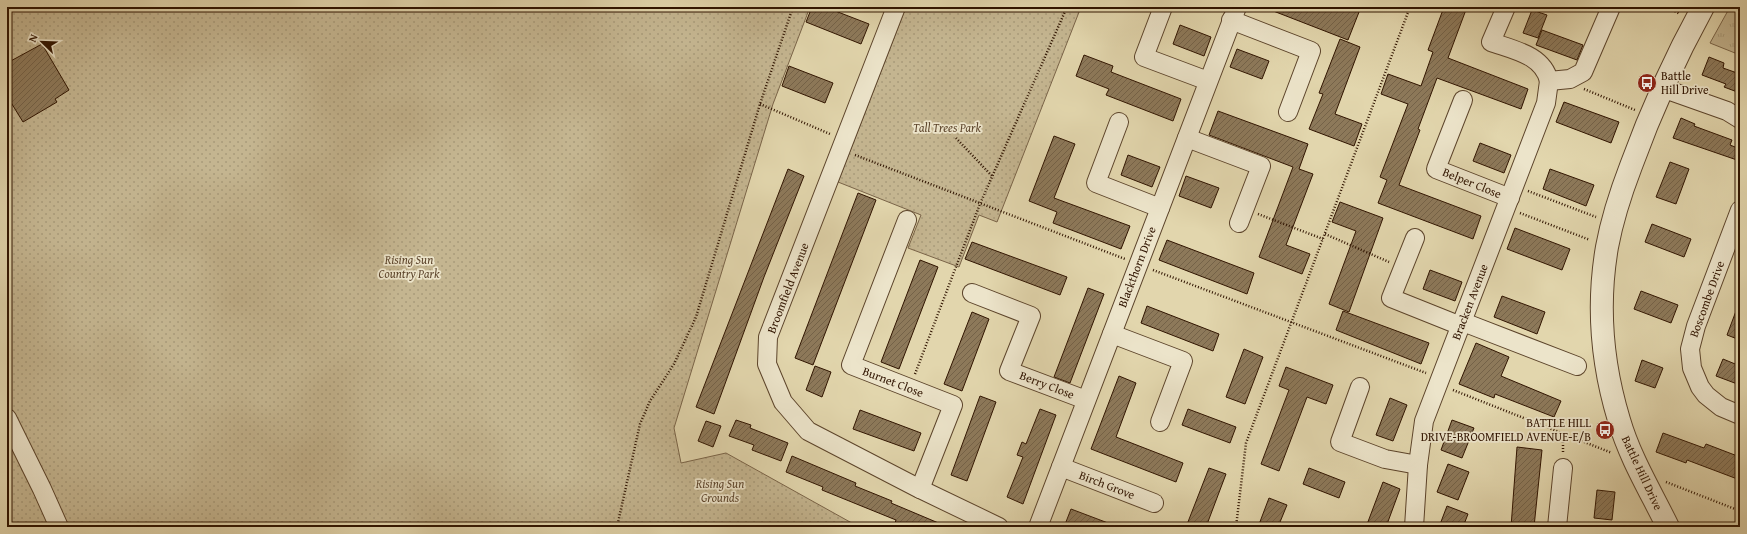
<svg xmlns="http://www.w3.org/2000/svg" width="1747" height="534" viewBox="0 0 1747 534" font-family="'Gentium Book Plus',serif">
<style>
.grass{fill:url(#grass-tufts);stroke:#7a6448}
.park{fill:url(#park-dots);stroke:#7a6448}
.building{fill:url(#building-hatch);stroke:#301400}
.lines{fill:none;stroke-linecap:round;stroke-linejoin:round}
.minor-casing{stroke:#5c442b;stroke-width:20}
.tertiary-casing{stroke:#5c442b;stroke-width:24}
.path{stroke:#301400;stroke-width:2.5;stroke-dasharray:1 2;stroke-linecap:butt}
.minor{stroke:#ece4ca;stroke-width:18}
.tertiary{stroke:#ece4ca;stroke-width:22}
.labels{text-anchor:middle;stroke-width:3.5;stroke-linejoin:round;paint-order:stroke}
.poi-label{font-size:12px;fill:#301400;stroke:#ece4ca;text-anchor:start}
.park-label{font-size:12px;font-style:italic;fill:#5c442b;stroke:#ece4ca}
.street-label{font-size:12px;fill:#301400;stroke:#ece4ca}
</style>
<defs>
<pattern id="grass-tufts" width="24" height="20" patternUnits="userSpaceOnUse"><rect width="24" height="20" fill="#c4b590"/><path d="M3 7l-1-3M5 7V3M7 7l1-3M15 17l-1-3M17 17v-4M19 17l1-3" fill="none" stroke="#a99b7a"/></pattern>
<pattern id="park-dots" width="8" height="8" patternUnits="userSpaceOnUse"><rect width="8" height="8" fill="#c4b590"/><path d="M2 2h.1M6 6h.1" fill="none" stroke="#a99b7a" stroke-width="1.8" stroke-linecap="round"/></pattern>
<pattern id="building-hatch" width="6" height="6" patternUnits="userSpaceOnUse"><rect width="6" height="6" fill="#8d795a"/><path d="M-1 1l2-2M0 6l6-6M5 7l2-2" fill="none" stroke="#746248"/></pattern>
</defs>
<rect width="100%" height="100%" fill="#e2d6ad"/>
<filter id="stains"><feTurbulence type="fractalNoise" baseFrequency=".005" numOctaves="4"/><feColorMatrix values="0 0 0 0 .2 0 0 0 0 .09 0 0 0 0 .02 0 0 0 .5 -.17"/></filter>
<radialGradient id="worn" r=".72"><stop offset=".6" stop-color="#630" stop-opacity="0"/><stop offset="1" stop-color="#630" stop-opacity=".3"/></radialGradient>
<polygon class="grass" points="1730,7 1740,7 1740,55 1710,43"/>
<g class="park">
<polygon points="7,7 810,7 773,104 674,428 681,463 726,453 859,527 7,527"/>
<polygon points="906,7 1081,7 997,222 979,215 959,267 908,248 921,215 838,182"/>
</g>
<g class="building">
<polygon points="812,7 825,7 869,24 861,44 806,22"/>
<polygon points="1263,7 1361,7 1348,40"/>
<polygon points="1444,7 1467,7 1448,58 1528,89 1521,109 1437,78 1418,129 1420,130 1399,185 1481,216 1473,239 1378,203 1387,180 1380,177 1408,104 1381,94 1388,74 1421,86 1433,52 1428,50"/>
<polygon points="1532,10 1547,15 1538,38 1523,33"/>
<polygon points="1180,25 1211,37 1204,56 1173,44"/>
<polygon points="1542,30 1583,45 1577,60 1536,45"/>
<polygon points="1340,39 1360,47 1335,114 1362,124 1354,146 1309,129 1323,94 1319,93"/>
<polygon points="42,44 69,90 55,99 57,102 23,122 7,96 7,63"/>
<polygon points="1237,49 1269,61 1262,79 1230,67"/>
<polygon points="1084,55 1113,66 1111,72 1181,99 1173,121 1106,95 1109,89 1076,76"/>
<polygon points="1709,57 1724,63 1723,68 1740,74 1740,93 1724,87 1726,84 1702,75"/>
<polygon points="789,66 833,83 825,103 782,86"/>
<polygon points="1564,102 1619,122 1611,143 1556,122"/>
<polygon points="1218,111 1308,144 1299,169 1313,174 1286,245 1310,254 1302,274 1259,257 1293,167 1209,135"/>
<polygon points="1681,118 1695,124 1694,126 1732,140 1730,145 1740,149 1737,160 1673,138"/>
<polygon points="1054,136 1075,144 1054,198 1130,226 1121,249 1053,223 1057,212 1029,201"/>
<polygon points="1480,143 1511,155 1504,173 1473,161"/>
<polygon points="1128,155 1160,167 1152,187 1121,175"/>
<polygon points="1670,162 1689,169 1676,204 1656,197"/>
<polygon points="788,169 804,176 764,277 714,414 696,407"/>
<polygon points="1550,169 1594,185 1586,206 1543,189"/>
<polygon points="1186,176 1219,188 1211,208 1179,196"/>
<polygon points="858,193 876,200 813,365 795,358"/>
<polygon points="1340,202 1383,218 1349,312 1329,304 1356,231 1332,222"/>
<polygon points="1652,224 1691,239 1684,257 1645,242"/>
<polygon points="1515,228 1570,249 1562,270 1507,249"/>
<polygon points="1167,240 1254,273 1247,294 1159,260"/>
<polygon points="972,242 1067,277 1060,295 965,259"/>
<polygon points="920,260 938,267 899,369 881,362"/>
<polygon points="1430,270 1462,282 1455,301 1423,289"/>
<polygon points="1088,288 1104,294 1070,383 1054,377"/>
<polygon points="1641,291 1678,305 1671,323 1634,309"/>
<polygon points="1502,296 1545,312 1537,334 1494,317"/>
<polygon points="1739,303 1740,303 1740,340 1727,335"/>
<polygon points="1147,306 1219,334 1213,351 1141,323"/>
<polygon points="1343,311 1429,343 1421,364 1336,330"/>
<polygon points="972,312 989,319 962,391 944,384"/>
<polygon points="1476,343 1509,357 1501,376 1561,401 1554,417 1495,394 1494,398 1459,384"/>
<polygon points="1244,349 1263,357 1245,404 1226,397"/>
<polygon points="1723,359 1740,366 1740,385 1716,376"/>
<polygon points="1642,360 1663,368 1655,388 1635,381"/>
<polygon points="815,366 831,372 822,397 806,390"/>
<polygon points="1286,367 1333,385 1326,404 1307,397 1279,471 1261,464 1289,390 1279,386"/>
<polygon points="1119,376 1136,383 1116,437 1183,463 1176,482 1091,449"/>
<polygon points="980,396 996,402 967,481 951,475"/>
<polygon points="1390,398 1407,405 1393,441 1376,435"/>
<polygon points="1040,409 1056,415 1023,504 1007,497 1023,457 1017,455 1022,442 1026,444"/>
<polygon points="1188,409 1236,427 1230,443 1182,425"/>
<polygon points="860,410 921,433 914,451 853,429"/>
<polygon points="736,420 751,425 750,428 788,443 781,461 752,450 754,445 729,436"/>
<polygon points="1452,420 1474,428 1462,458 1441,450"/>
<polygon points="706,421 721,426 713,447 698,441"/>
<polygon points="1663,433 1704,448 1706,444 1740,457 1740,480 1687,460 1686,463 1656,452"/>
<polygon points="1517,447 1542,450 1534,527 1511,527"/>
<polygon points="792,456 856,483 855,486 892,501 891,503 948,527 905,527 895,523 896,520 822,490 823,487 786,472"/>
<polygon points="1448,464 1469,472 1458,500 1437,492"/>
<polygon points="1209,468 1226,474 1206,527 1186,527"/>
<polygon points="1309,468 1345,482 1339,498 1303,484"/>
<polygon points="1383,482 1400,489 1386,527 1366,527"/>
<polygon points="1597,490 1615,492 1612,520 1594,518"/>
<polygon points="1269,498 1287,505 1278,527 1258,527"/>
<polygon points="1447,506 1468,514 1463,527 1439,527"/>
<polygon points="1071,509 1116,526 1116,527 1064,527"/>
</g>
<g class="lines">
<g class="minor-casing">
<g id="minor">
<polyline points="896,7 768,337 767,364 783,402 808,431 920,489 999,527"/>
<polyline points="1163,7 1144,57 1208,81"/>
<path d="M1506 7 1491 42C1514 50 1543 55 1549 81L1570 79 1583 72 1611 7"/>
<polyline points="1231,20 1311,51 1288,112"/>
<polyline points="1662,88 1727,111 1740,119"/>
<polyline points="1463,100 1436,169 1510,198"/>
<polyline points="1119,122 1096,183 1160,208"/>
<polyline points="1187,138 1261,166 1239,223"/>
<polyline points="1740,210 1696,326 1690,349 1692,368 1700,387 1706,395 1721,407 1740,415"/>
<polyline points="907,220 851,365 953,405 920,489"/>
<polyline points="1415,238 1391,298 1461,326"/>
<polyline points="972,293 1031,316 1009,371 1086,400"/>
<polyline points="1463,322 1577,366"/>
<polyline points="1112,334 1183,361 1160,422"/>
<polyline points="1360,387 1340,442 1385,459 1418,465"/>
<polyline points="7,418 42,489 59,527"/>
<polyline points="1061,467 1154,503"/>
<polyline points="1038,527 1237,7"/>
<polyline points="1414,527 1418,465 1424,421 1546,103 1549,81"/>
<polyline points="1557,527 1563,468"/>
</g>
</g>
<g class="tertiary-casing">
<path id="tertiary" d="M1668 527C1651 492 1630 458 1619 420 1602 364 1597 305 1607 247 1612 220 1621 192 1631 166 1651 111 1675 58 1703 7"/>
</g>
<g class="path">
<polyline points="1667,7 1680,14"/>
<polyline points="1584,89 1635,110"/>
<polyline points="760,104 830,134"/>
<polyline points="956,138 992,176"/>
<polyline points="855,155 1125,259"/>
<polyline points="1528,191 1596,217"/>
<polyline points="1520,213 1590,240"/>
<polyline points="1258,214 1323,239"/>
<polyline points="1325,234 1389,262"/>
<polyline points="1153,270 1426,373"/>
<polyline points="915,374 980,204 1067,7"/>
<polyline points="1453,390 1612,453"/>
<polyline points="1563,433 1563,453"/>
<polyline points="1666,482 1740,511"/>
<polyline points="617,527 640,424 650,401 674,364 696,317 760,104 793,7"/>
<polyline points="1236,527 1246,443 1410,7"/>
</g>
<use href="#minor" class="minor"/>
<use href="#tertiary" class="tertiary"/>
</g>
<defs>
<g id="bus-disc" transform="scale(1)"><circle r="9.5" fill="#8f2418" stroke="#ece4ca"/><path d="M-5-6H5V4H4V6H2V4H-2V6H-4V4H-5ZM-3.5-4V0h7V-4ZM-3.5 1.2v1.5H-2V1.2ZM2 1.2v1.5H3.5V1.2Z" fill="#fff"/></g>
</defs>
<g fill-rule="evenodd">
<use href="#bus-disc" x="1647" y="83"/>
<use href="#bus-disc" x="1605" y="430"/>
</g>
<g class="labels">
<g class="poi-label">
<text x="1661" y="80">Battle<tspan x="1661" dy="14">Hill Drive</tspan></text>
<text x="1591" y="427" text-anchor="end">BATTLE HILL<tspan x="1591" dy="14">DRIVE-BROOMFIELD AVENUE-E/B</tspan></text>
</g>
<g class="park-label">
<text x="947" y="132">Tall Trees Park</text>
<text x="409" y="264">Rising Sun<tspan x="409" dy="14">Country Park</tspan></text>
<text x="720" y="488">Rising Sun<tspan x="720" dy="14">Grounds</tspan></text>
</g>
<g class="street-label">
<text transform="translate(1472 183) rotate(22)" y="4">Belper Close</text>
<text transform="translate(1137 267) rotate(-69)" y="4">Blackthorn Drive</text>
<text transform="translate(788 288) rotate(-69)" y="4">Broomfield Avenue</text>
<text transform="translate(1707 299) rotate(-70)" y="4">Boscombe Drive</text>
<text transform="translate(1470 302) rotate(-69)" y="4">Bracken Avenue</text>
<text transform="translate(893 382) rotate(21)" y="4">Burnet Close</text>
<text transform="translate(1047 385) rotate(21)" y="4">Berry Close</text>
<text transform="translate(1642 473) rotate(65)" y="4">Battle Hill Drive</text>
<text transform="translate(1107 485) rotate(21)" y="4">Birch Grove</text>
</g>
</g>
<rect width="1747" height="534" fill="none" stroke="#e2d6ad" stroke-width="24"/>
<rect x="8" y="8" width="1731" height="518" fill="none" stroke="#301400" stroke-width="2"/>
<rect x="12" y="12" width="1723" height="510" fill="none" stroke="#301400"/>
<g transform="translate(42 42) rotate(293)" stroke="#ece4ca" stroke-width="3" paint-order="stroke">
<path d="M0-3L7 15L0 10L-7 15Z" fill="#301400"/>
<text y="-6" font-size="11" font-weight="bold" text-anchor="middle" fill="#301400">N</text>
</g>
<rect width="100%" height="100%" filter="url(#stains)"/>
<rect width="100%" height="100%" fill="url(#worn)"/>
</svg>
